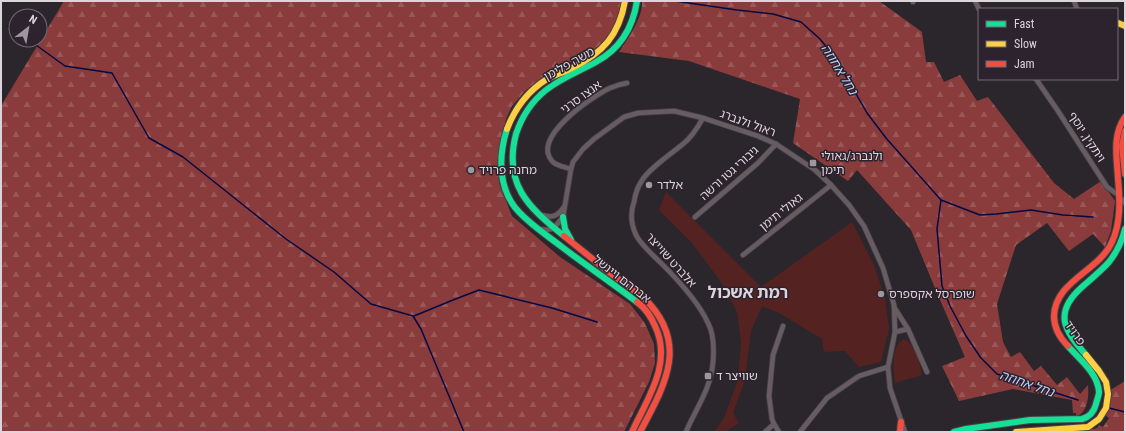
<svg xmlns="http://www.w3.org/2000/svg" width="1126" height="433" viewBox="0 0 1126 433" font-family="'Roboto Condensed','Noto Sans Hebrew',sans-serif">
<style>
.forest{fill:url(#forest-firs)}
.green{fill:#522}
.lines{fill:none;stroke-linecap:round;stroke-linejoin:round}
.stream{stroke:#040945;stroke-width:1.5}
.street-casing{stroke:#464346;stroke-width:6}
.fast-casing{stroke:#464346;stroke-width:8}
.slow-casing{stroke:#464346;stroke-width:8}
.jam-casing{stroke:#464346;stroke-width:8}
.street{stroke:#675c61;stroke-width:4.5}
.fast{stroke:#16e098;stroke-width:6}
.slow{stroke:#ffcf43;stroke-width:6}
.jam{stroke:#f24e42;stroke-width:6}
.poi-dot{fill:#9e989e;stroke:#2d232e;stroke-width:1.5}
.labels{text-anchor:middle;stroke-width:3;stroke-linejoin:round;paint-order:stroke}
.street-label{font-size:12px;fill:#dcd5dc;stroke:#2d232e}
.poi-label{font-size:12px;fill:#dcd5dc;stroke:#2d232e;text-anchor:start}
.water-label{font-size:13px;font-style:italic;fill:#bbd1f8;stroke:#2d232e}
.district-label{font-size:16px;font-weight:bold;fill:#dcd5dc;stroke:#2d232e}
</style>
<defs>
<pattern id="forest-firs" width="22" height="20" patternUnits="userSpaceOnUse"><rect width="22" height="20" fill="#893c3b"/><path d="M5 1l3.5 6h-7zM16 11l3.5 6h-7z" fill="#995757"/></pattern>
</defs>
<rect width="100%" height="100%" fill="#2b262b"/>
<g class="forest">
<polygon points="64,1 622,1 615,27 602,44 581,58 550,72 526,90 512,106 506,119 498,156 499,183 512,216 560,257 630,304 645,323 654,344 655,363 649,382 624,432 1,432 1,106"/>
<path d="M642 1H879L922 32 926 62H934L944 82 960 75 977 101 988 97 1054 183 1074 199 1101 181 1115 201 1111 231 1105 247 1093 234 1069 251 1047 223 1016 245 997 304 1003 342 1011 357 1020 352 1034 371 1041 366 1057 385 1067 377 1080 394 1088 385C1089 396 1088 412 1076 417V413H1073L1072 400 1013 389 959 401 942 366 965 357 937 293 911 230 857 170 848 181 793 143 800 99 689 61 619 52C628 38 643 18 642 1Z"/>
<polygon points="1125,381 1125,432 1086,432 1085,430 1091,428 1094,429 1097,428 1099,425 1103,427 1109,418 1105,415 1110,405 1109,402 1111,399 1109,391"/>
</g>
<g class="green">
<polygon points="666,192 761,287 852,222 874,265 885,298 889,329 881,362 859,367 845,351 824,352 822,339 779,313 762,306 751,331 745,380 733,413 739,423 725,432 714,432 724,418 738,380 741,342 737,312 721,282 692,243 659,210"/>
<path d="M903 339C917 344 919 362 922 375L895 383C893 370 891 347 903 339Z"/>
</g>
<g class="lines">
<g class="stream">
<polyline points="675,1 737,10 773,14 801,22 820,39 833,55 847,78 867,113 886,138 941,200 980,215 996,214 1031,210 1063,215 1093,217"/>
<polyline points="8,26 16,32"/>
<polyline points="29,40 65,66 112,73 149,138 183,157 286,239 334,272 371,304 413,316 421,329 464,432"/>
<polyline points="941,200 937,229 942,286 950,306 966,336 981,358 997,374 1078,400"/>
<polyline points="414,316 453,300 479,290 552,308 597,322"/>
<polyline points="1109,408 1125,412"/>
</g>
<g class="street-casing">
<g id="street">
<polyline points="913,1 913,2"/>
<polyline points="975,1 979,9"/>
<polyline points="1074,1 1077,9"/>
<polyline points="1036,79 1058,111 1107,187 1117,194 1125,203"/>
<path d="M571 169C565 167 556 166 552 161 531 137 593 96 610 88 615 86 621 84 627 83"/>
<path d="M541 215C552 218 557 217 564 207"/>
<polyline points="695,217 758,163 776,144"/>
<polyline points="539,229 546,230 551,229 554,228 563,217 571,169 573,162 583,149 594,139 624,117 638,113 674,111 703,118 758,136 776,144 815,170 831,185 849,205 864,226 883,268 894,305 895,332 888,367 889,377 890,388 905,432"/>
<polyline points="743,255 831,185"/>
<polyline points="894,307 908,329"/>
<polyline points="895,332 908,329 927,372"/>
<path d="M686 432C696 408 711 389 713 362 714 350 714 334 708 323 699 303 678 280 662 264 654 256 641 245 636 235 631 224 630 213 634 202 635 196 637 188 641 182 648 169 671 154 683 144 692 137 698 127 703 118"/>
<polyline points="765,432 774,424"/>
<polyline points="779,432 774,424 772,419 769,396 773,355 783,326"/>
<polyline points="800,432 827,398 859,376 888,367"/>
</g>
</g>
<g class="fast-casing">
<g id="fast">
<path d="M507 129C498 157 498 190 519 212 532 226 548 236 562 247 587 266 612 283 637 302"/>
<polyline points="563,217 565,229 571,240"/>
<path d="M564 236C528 207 503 184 516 134 522 116 531 102 546 90 561 78 580 71 596 62 620 49 633 27 637 1"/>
<path d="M1086 355C1064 330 1053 313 1082 287 1091 279 1101 271 1109 262 1117 252 1122 241 1125 229"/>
<path d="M954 432 966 429 1030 420 1082 419C1090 417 1094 412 1096 404 1097 400 1099 395 1099 392 1098 373 1079 359 1068 346"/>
</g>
</g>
<g class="slow-casing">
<g id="slow">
<polyline points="1118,23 1125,26"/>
<path d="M507 129C515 108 528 91 547 79 555 75 564 72 572 68 603 53 619 35 625 1"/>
<polyline points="1016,432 1088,427 1099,419 1106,408 1108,394 1106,382 1099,371 1086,355"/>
</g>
</g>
<g class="jam-casing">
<g id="jam">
<polyline points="1125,131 1122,146 1125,174"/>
<path d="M564 236 605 269 644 298C690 343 665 385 640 432"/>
<path d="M1068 346C1060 338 1054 327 1054 316 1055 281 1099 271 1112 242 1121 222 1120 200 1118 179 1117 158 1112 135 1125 117"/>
<path d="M632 432C647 399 673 363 655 326 651 316 645 308 637 302"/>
<polyline points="900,432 901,422"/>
</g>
</g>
<use href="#street" class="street"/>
<use href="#fast" class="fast"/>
<use href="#slow" class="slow"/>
<use href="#jam" class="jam"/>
</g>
<g class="poi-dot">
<rect x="809" y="159" width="8" height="8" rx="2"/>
<circle cx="471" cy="170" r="4"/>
<circle cx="649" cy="185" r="4"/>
<circle cx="881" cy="294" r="4"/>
<rect x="704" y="372" width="8" height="8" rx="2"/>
</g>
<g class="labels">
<g class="street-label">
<text transform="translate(569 64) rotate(-29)" y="4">משה פלימן</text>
<text transform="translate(581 97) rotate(-36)" y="4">אנצו סרני</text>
<text transform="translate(748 123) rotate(20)" y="4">ראול ולנברג</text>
<text transform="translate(1087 137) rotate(57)" y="4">ויתקין, יוסף</text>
<text transform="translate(729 173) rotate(-42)" y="4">גיבורי גטו ורשה</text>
<text transform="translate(781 212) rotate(-39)" y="4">גאולי תימן</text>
<text transform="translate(671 260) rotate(48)" y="4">אלברט שוייצר</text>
<text transform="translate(622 279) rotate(38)" y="4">אברהם ויינשל</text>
<text transform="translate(1075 333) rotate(55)" y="4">פרויד</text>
</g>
<g class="poi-label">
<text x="821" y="160">ולנברג/גאולי<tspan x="821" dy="14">תימן</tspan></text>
<text x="479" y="174">מחנה פרויד</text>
<text x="657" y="189">אלדר</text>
<text x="889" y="298">שופרסל אקספרס</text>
<text x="716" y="380">שוויצר ד</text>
</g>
<g class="water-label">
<text transform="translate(840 69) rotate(58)" y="5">נחל אחוזה</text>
<text transform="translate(1027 383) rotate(19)" y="5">נחל אחוזה</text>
</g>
<g class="district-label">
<text x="748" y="298">רמת אשכול</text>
</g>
</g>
<rect width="1126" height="433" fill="none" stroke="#dcd5dc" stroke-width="4"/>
<rect x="978" y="8" width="140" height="72" fill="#2d232e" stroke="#736a74"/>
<rect x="986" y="21" width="20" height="6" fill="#16e098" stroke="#736a74"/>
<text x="1014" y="28" font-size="12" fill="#dcd5dc">Fast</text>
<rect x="986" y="41" width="20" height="6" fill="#ffcf43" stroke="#736a74"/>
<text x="1014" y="48" font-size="12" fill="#dcd5dc">Slow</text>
<rect x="986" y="61" width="20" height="6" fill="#f24e42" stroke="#736a74"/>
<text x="1014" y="68" font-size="12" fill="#dcd5dc">Jam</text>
<g transform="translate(28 28) rotate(31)"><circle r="19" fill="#2d232e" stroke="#736a74"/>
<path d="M0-3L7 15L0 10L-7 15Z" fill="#9e989e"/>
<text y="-6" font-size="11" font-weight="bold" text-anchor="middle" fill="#dcd5dc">N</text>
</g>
</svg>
